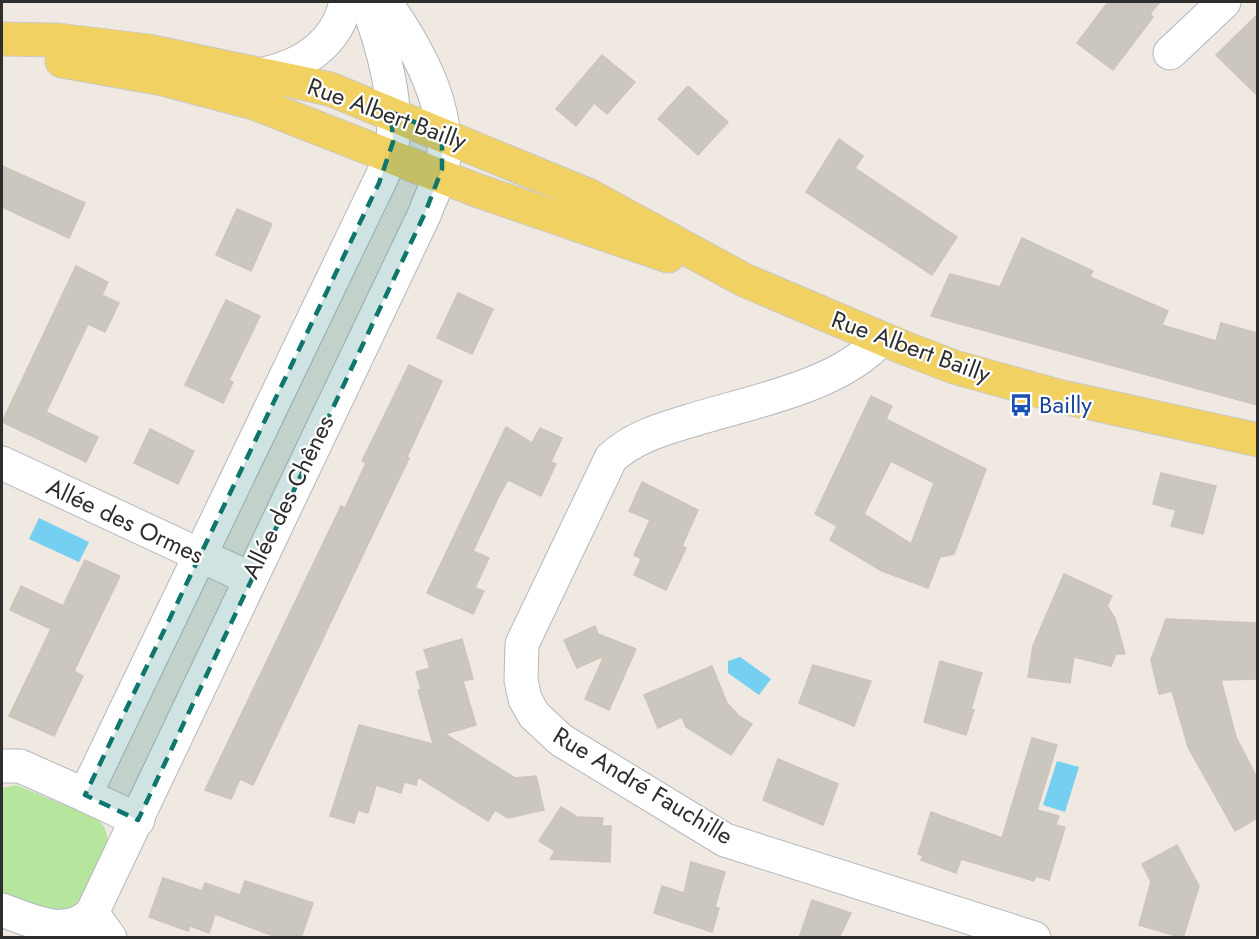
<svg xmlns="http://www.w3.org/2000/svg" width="1259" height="939" viewBox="0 0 1259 939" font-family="Jost,sans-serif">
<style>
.green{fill:#b6e59e}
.water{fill:#75cff0}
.building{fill:#cbc7bf;stroke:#cbc5ba;stroke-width:1.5;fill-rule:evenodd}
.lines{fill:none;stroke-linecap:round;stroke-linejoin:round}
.minor-casing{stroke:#b4b7c1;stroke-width:35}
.major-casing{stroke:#c9c9c9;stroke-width:35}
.minor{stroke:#fff;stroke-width:33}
.major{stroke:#f2d163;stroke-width:33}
.marked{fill:#0f766e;fill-opacity:0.2;stroke:#0f766e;stroke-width:4.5;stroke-dasharray:12 8;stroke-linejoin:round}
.labels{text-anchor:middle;stroke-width:4.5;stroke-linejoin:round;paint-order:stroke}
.street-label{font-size:24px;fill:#2e2e2e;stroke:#fff}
.transit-label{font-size:24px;fill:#164399;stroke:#fff;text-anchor:start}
</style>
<rect width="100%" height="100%" fill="#efe9e1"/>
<polygon class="green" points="16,785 98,819 105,828 110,847 86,903 65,915 2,894 2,788"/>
<g class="water">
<polygon points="39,518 89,542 79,562 29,539"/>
<polygon points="740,657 771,679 759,695 728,673 728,661"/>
<polygon points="1057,761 1079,767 1065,812 1043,805"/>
</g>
<g class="building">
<polygon points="1108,2 1160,2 1150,14 1153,17 1113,70 1077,43"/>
<polygon points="1257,15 1257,95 1216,55"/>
<polygon points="602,55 635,82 607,114 594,103 576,126 556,109"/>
<polygon points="688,86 728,122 698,155 658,119"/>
<polygon points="839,139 863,156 855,168 957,237 932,275 806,192"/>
<polygon points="2,166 85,203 69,238 2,207"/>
<polygon points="237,209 272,224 251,271 216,255"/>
<polygon points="1022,238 1093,271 1090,277 1168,311 1162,325 1216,341 1221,323 1257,333 1257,405 931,316 950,274 1000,287"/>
<polygon points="76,266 108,282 102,295 119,303 105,332 88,324 46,412 98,437 86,462 2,422"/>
<polygon points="458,293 493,309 472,354 437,338"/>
<polygon points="226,300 260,316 229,380 233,382 223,403 185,385"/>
<polygon points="409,365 442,381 407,457 409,458 253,785 240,779 231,799 205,790 341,506 345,508 366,463 362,461"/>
<path d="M871 396 892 406 886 419 986 469 954 554 940 557 928 588 882 571 830 540 837 526 815 514ZM891 461 934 483 911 544 864 514Z"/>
<polygon points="506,427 532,443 540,428 562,438 551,462 556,464 541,496 508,480 498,498 473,551 489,558 475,588 484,591 473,614 427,593"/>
<polygon points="150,429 194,451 178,484 134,463"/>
<polygon points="1161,473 1216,486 1203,534 1171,526 1176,510 1153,504"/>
<polygon points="642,482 698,510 682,546 686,548 666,590 634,575 641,559 634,555 650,520 629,511"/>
<polygon points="85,560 120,576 74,671 83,676 54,736 9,716 51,629 10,610 21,586 63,606"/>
<polygon points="1064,574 1112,596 1107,606 1115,618 1125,654 1116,654 1111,666 1074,657 1070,683 1028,677 1033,646"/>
<polygon points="1166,619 1257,623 1257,679 1221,680 1236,737 1257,778 1257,818 1235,831 1188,747 1172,691 1159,694 1151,660"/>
<polygon points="595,626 598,634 636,649 609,710 585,699 604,656 577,668 564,640"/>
<polygon points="462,639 473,679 463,681 476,725 445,734 515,778 536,776 544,810 508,818 495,810 488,821 418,777 416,785 404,782 401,793 376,785 368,813 358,810 354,823 330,816 359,725 433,744 418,690 421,689 416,672 430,668 424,650"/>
<polygon points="940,661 982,673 971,709 974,710 966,735 924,722"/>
<polygon points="813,665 871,681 854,726 799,703"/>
<polygon points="712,666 727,703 739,716 752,724 731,755 686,727 682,717 658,728 644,695"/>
<polygon points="1032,738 1057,745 1037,810 1059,816 1056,825 1065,827 1049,880 1036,876 1034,881 961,859 956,873 921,860 923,856 918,854 931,812 1002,838"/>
<polygon points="778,759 838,784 823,825 763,800"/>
<polygon points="561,807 577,817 603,818 602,826 611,826 610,862 550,859 555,851 539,841"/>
<polygon points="1177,845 1199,886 1183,938 1139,925 1151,882 1142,864"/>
<polygon points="691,862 725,872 715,907 719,908 712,932 654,913 662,886 684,893"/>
<polygon points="163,878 202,891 205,883 240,895 245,881 313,903 301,938 279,938 215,914 209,933 190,926 188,931 149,917"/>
<polygon points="812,900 851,913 839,938 799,938"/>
</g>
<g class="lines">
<g class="minor-casing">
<g id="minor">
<polyline points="1170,53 1224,2"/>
<path d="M264 74C304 65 337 43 346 2"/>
<path d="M881 339C839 387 749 402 689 421 660 430 634 437 611 458L522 644 521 680 525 699 534 715 561 740 725 840 1034 938"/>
<polyline points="2,463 249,578"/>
<path d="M2 766H20L85 795 374 193C380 181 387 168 390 155 402 113 382 41 366 2"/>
<polyline points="85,795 138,820"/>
<path d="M2 910C32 921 67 939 92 913L425 213C430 197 440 182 443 165 451 107 417 47 385 2"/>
<polyline points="92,913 110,938"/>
</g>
</g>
<g class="major-casing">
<g id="major">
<polyline points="2,39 57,40 148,51 330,89 590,196 744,280 902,347 954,367 1058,396 1258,440"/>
<polyline points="62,61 163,79 254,103 476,190 668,256"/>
</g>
</g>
<use href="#minor" class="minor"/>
<use href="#major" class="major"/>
</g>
<path class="marked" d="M391 112 442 134V169L425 213 138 820 85 795 379 183 393 142Z"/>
<defs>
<g id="bus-bare" transform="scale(1.8)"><path d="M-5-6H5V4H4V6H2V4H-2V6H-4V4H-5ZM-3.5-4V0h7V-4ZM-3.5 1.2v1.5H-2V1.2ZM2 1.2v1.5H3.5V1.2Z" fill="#1a4fb4" stroke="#fff" stroke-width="2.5" paint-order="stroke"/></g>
</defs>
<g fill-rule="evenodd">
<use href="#bus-bare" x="1021" y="405"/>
</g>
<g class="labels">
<g class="street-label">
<text transform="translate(387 114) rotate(20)" y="8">Rue Albert Bailly</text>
<text transform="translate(911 347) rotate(20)" y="8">Rue Albert Bailly</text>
<text transform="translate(288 497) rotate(-64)" y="8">Allée des Chênes</text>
<text transform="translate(125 521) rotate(25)" y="8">Allée des Ormes</text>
<text transform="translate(643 786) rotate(31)" y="8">Rue André Fauchille</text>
</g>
<g class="transit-label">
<text x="1039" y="413">Bailly</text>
</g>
</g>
<rect width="1259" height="939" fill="none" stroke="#2e2e2e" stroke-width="6"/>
</svg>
